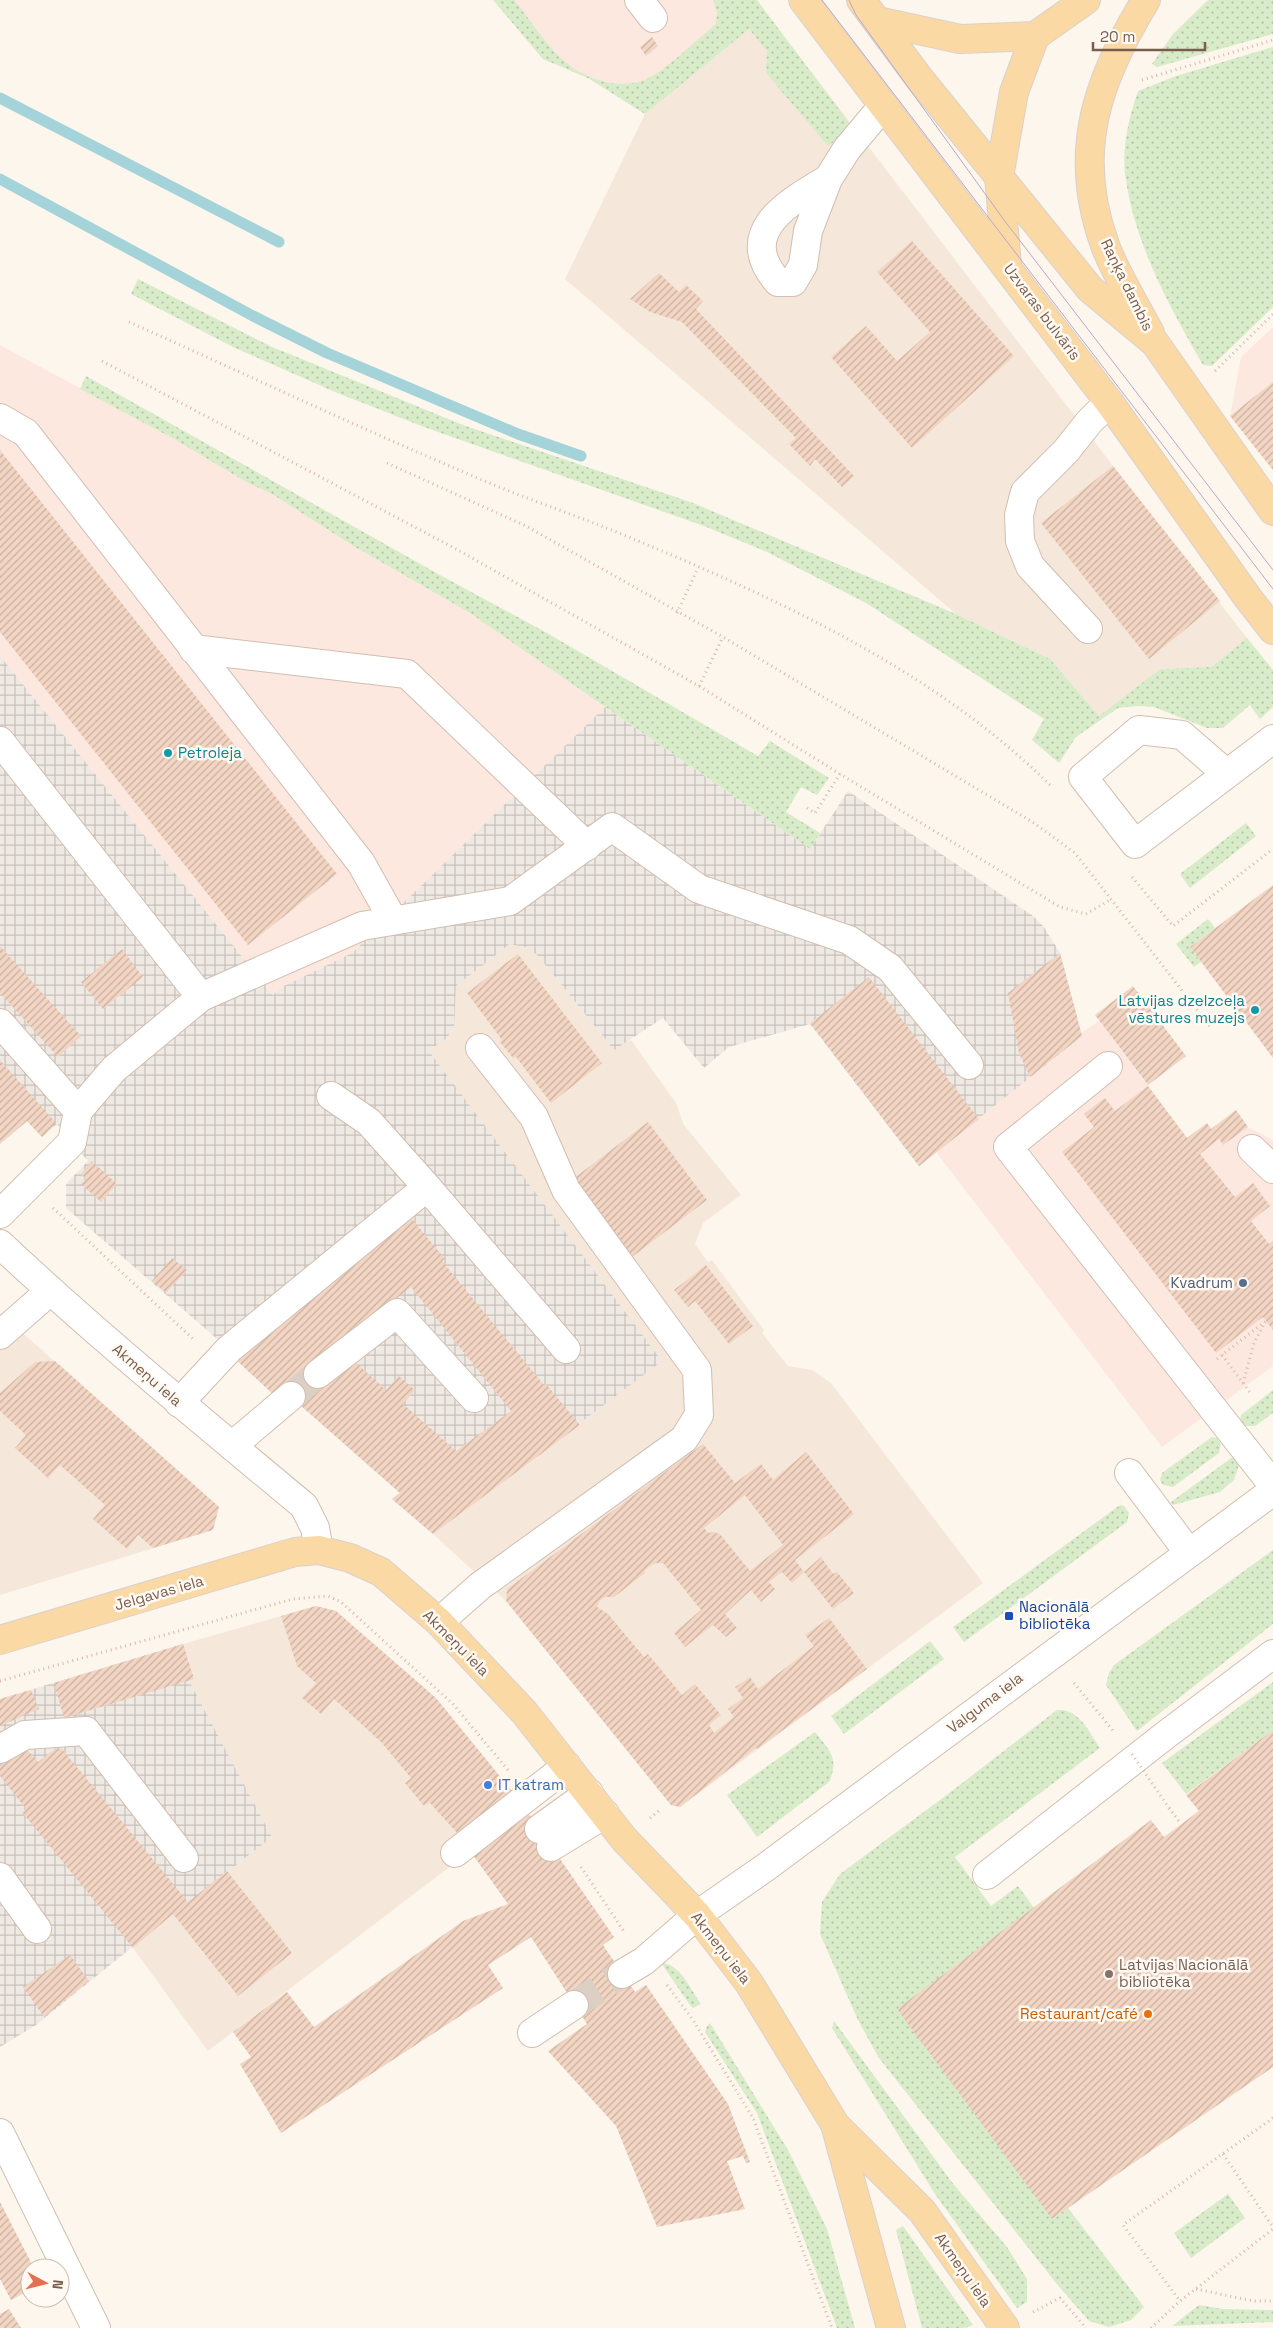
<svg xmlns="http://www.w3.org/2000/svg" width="1273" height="2328" viewBox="0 0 1273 2328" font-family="'Space Grotesk',sans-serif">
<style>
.residential{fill:#f5e8da}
.commercial{fill:#fde8e0}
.industrial{fill:url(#industrial-grid)}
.grass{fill:url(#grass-dots)}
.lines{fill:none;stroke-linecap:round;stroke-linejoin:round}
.stream{stroke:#a5d3da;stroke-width:11}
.building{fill:url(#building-hatch);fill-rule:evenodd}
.minor-tunnel{stroke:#dcd0c4;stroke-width:28;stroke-dasharray:28 14;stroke-linecap:butt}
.minor-casing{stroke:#d1beb0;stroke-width:30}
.major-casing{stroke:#dad1cd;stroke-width:30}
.path{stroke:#d9b8a5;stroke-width:3;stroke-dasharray:1 4;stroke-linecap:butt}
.minor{stroke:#fff;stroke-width:28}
.major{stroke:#fbd9a5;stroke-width:28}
.tram{stroke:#b9a8c9;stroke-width:1}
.path-bridge{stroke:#d9b8a5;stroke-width:3;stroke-dasharray:1 4;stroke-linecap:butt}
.culture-dot{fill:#0f9aa8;stroke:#fffaf3;stroke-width:2}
.service-dot{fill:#5c6f8a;stroke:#fffaf3;stroke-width:2}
.transit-dot{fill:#1a4fb4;stroke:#fffaf3;stroke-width:2}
.shop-dot{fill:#3f7fe0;stroke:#fffaf3;stroke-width:2}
.education-dot{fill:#8d6e63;stroke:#fffaf3;stroke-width:2}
.food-dot{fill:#e8710a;stroke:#fffaf3;stroke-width:2}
.labels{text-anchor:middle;stroke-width:5;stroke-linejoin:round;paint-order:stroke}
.street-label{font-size:15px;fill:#7a5c4d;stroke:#fffaf3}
.culture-label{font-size:15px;fill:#0d838f;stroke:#fffaf3;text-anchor:start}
.service-label{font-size:15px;fill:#4e5e75;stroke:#fffaf3;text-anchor:end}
.transit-label{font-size:15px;fill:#164399;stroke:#fffaf3;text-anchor:start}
.shop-label{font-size:15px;fill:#366cbe;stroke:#fffaf3;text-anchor:start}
.education-label{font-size:15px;fill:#785e54;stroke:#fffaf3;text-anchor:start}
.food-label{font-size:15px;fill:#c56008;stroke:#fffaf3;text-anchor:end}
</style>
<defs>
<pattern id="industrial-grid" width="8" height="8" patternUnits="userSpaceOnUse" patternTransform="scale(1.25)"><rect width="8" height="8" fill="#efe9e4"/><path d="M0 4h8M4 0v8" fill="none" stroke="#c7c0bb"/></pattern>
<pattern id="grass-dots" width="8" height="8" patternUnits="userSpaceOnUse" patternTransform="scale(1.25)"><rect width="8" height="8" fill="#d8ecc9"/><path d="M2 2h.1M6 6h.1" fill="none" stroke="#b4c2a5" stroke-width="1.8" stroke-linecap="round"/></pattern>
<pattern id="building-hatch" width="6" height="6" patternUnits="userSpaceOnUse" patternTransform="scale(1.25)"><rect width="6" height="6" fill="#f3d5c3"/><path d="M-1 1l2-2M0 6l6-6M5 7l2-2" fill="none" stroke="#cab0a1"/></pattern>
</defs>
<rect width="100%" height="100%" fill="#fdf6ec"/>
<g class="residential">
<polygon points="767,14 1113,466 1247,638 1211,667 1160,669 1099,716 1050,659 956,614 565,279 645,114"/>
<polygon points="510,944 529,948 539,957 613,1049 631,1040 676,1103 684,1125 741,1195 703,1223 695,1244 708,1262 712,1260 764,1330 762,1333 788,1366 812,1370 831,1383 983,1583 680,1807 671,1805 506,1601 433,1534 580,1425 428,1050 444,1041 454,1029 456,986"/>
<polygon points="0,1313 219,1507 213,1530 0,1595"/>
<polygon points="316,1606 336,1611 516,1796 456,1862 208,2051 133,1948 173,1914 272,1837 188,1681 194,1679 183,1644"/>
</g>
<g class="commercial">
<polygon points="493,0 756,0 767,14 645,114 588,78 543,59"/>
<polygon points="1273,327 1273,470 1230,416 1241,357"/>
<polygon points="0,345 176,440 246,482 272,494 355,547 470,613 605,707 352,953 282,987 273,995 0,656"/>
<polygon points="1099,1021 1187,1138 1207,1123 1223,1145 1248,1127 1273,1140 1273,1366 1162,1447 936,1152 1082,1036 1081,1033"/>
</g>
<g class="industrial">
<polygon points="0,656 273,995 282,987 352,953 605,707 810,849 848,791 1033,916 1044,927 1060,953 1082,1036 919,1166 810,1024 729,1047 704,1068 663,1018 614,1050 539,957 529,948 510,944 456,986 454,1029 444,1041 428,1050 662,1361 433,1534 392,1499 400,1493 283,1390 238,1357 66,1208 66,1184 88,1161 57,1124 42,1137 27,1121 0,1144"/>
<polygon points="183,1644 194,1679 189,1681 272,1837 173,1914 36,2025 0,2047 0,1699"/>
</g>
<g class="grass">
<path d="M493 0H514C529 18 545 44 562 59 586 81 625 93 654 75 675 62 696 40 716 24L717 13 713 0H757L853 128 828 146 766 73 767 51 749 29 645 114 588 78 543 59Z"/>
<polygon points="1208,0 1273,0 1273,34 1157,67 1152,64 1173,34"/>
<path d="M1273 47V307L1212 366 1203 365C1169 306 1134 243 1125 174 1122 146 1129 117 1138 91L1176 76Z"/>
<polygon points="138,279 270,346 463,425 693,503 956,614 1050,659 1099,716 1160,669 1211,667 1247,638 1273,670 1273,707 1260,719 1250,705 1223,728 1207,728 1154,707 1138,706 1118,708 1076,737 1059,763 1032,740 1044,719 866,603 767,552 704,526 424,427 335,392 233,347 131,294"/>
<polygon points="86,376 440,575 547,633 758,756 770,741 829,778 817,795 801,787 786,812 820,833 810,849 470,613 355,547 272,494 246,482 176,440 80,389"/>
<polygon points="1246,823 1256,836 1190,888 1180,874"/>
<polygon points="1208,919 1215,928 1190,947 1201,962 1194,967 1176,944"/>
<polygon points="1273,1390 1273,1413 1255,1426 1245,1426 1240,1421 1241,1415"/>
<polygon points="1212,1437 1217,1438 1221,1444 1219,1453 1173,1487 1163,1485 1160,1480 1162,1473"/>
<polygon points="1234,1456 1239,1465 1234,1480 1220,1492 1173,1505 1171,1502"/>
<polygon points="1120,1505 1124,1506 1129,1513 1127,1522 964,1642 953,1627"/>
<polygon points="1273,1550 1273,1624 1137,1731 1106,1685 1109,1673 1114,1665"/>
<polygon points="930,1641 944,1659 844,1734 831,1716"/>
<polygon points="1273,1682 1273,1730 1186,1794 1162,1763"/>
<path d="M1057 1710C1079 1708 1089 1732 1100 1748L955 1857 991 1906 1018 1886 1034 1908 1052 2219 1068 2208 1144 2307 1131 2320 1109 2327 1089 2321 1056 2283 879 2058 858 2020 820 1934 822 1902 840 1874 948 1794Z"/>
<path d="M815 1732C829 1750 840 1758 829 1782L757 1837 727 1795Z"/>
<path d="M661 1963C680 1963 691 1990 701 2004L693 2008 690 2005Z"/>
<polygon points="834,2021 954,2185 1007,2247 1027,2279 1027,2302 1017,2308 935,2194 832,2028"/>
<polygon points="710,2023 788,2150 827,2229 855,2328 837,2328 757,2113 705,2032 707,2026"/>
<polygon points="1228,2194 1245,2218 1191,2258 1174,2233"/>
<polygon points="903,2226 973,2325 965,2328 922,2328 896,2230"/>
<polygon points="1199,2305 1224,2309 1273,2310 1273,2322 1172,2326"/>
</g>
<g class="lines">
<g class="stream">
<polyline points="0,98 279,242"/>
<polyline points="0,179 253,316 327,353 518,434 581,456"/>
</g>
</g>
<g class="building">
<polygon points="652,37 658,46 646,56 640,47"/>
<polygon points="912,241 1014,356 912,448 831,357 866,326 897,361 930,332 877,272"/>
<polygon points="659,273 679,292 686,285 703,301 696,309 854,476 842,487 815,459 810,466 789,444 796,438 682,322 650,312 630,299"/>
<polygon points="1273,382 1273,470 1230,416"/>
<polygon points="0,450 337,874 248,945 0,632"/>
<polygon points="1113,466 1220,601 1149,659 1041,523"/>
<polygon points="1273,885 1273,1058 1190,947"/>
<polygon points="0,946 81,1036 58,1057 0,993"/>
<polygon points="122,949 143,977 103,1009 81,982"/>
<polygon points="1060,953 1082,1036 1030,1077 1019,1053 1008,993"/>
<polygon points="518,954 602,1063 551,1103 516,1057 513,1058 500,1042 502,1040 467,993"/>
<polygon points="869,977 979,1119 919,1166 810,1023"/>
<polygon points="1133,986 1186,1056 1148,1085 1095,1015"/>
<polygon points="0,1060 56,1123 42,1137 27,1121 0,1144"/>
<polygon points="1148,1086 1187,1138 1207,1123 1211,1129 1236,1110 1248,1127 1223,1145 1219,1139 1200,1154 1235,1197 1253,1183 1270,1206 1251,1221 1269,1244 1273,1241 1273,1330 1263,1317 1216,1353 1062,1152 1094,1127 1084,1114 1094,1106 1105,1098 1115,1111"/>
<polygon points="648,1122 707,1200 632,1257 573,1179"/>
<polygon points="92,1161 117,1184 101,1202 81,1184 86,1179 81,1174"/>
<path d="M412 1219 445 1259 442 1261 544 1385 546 1384 580 1425 433 1534 392 1499 400 1493 282 1389 275 1396 235 1359ZM411 1287 511 1411 456 1451 403 1404 415 1390 399 1376 386 1390 352 1359 311 1367Z"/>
<polygon points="172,1258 187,1270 166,1293 152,1281"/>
<polygon points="706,1265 753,1326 729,1344 695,1301 688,1307 674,1290"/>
<polygon points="55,1361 219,1507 213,1530 153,1548 138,1535 127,1549 93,1519 105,1505 60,1465 48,1478 15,1448 26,1435 0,1411 0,1393 35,1362"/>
<path d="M703 1444 735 1483 761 1464 773 1480 806 1452 854 1514 795 1560 804 1572 792 1583 782 1572 769 1582 775 1589 761 1602 751 1590 725 1614 737 1628 726 1637 713 1625 685 1647 674 1633 701 1610 663 1563H656L650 1566 644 1571 645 1573 614 1597H605L599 1601 597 1607 608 1614 644 1657 648 1654 682 1695 695 1684 721 1715 709 1725 714 1733 734 1717 728 1709 743 1698 735 1687 750 1677 758 1689 814 1646 805 1635 829 1618 867 1669 757 1749 756 1748 680 1807 671 1805 506 1601 507 1589ZM745 1495 783 1545 750 1571 720 1534 713 1532 708 1533 704 1528Z"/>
<polygon points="821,1557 833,1574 837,1572 854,1593 833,1609 804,1572"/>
<polygon points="316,1606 336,1611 436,1698 516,1796 459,1835 429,1802 424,1806 405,1783 411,1778 382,1743 334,1699 321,1714 302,1698 316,1683 297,1666 281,1616"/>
<polygon points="183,1644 194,1679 64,1718 54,1683"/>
<polygon points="31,1690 39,1709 0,1726 0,1699"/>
<polygon points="1273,1730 1273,2067 1052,2219 897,2009 1151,1820 1164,1837 1199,1811 1186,1795"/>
<polygon points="25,1747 38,1762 56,1748 62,1749 188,1902 227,1871 292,1953 238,1996 173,1914 133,1948 22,1812 26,1809 0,1776 0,1767"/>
<polygon points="529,1814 614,1937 603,1945 635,1992 646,1985 728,2104 750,2162 746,2163 743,2156 727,2161 745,2209 657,2227 616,2126 548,2051 587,2024 531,1937 488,1965 503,1988 281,2133 240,2064 251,2057 233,2032 287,1992 314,2027 463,1921 508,1904 473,1855"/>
<polygon points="70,1955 89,1981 44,2017 23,1987"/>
<polygon points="0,2202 34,2268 30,2268 30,2290 11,2300 0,2279"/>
<polygon points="9,2309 21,2328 0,2328 0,2314"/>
</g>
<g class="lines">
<g class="minor-tunnel">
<polyline points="291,1396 318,1374"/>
<polyline points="574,2005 622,1974"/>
</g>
<g class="minor-casing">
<g id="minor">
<polyline points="639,0 653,18"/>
<path d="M828 179C789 202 734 232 778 282H793L803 265 808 231 828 179 847 149 883 106"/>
<polyline points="0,418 26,433 361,863 393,920"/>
<polyline points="1088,629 1030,566 1020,541 1019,515 1025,492 1066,451 1089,422 1109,402"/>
<polyline points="193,649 407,674 587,846"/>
<polyline points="0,741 201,997"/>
<polyline points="1227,774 1182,735 1139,730 1083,777 1135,844 1273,739"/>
<polyline points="0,1023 78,1111 72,1142 0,1214"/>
<polyline points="1108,1066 1008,1147 1273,1485"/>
<polyline points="331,1096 369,1122 427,1187"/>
<polyline points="78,1111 114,1069 201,997 362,926 510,901 612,827 699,889 849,940 890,968 969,1065"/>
<polyline points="1252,1149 1273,1169"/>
<path d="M0 1244C98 1336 201 1420 304 1506L315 1528 319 1550"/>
<polyline points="0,1335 50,1291"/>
<polyline points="318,1374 397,1313 474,1398"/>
<polyline points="179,1403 229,1349 427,1187 566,1349"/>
<polyline points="232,1446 291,1396"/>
<polyline points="1129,1473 1189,1553"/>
<polyline points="439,1622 480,1586 684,1439 699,1415 697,1370 566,1190 534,1117 480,1048"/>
<polyline points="0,1749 25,1735 86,1731 184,1858"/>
<polyline points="539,1829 589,1793"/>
<polyline points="551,1847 605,1814"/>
<polyline points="455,1853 567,1766"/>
<polyline points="987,1875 1163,1737 1273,1654"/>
<polyline points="0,1877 37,1929"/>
<polyline points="622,1974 644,1961 697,1915 766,1867 1273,1491"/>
<polyline points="532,2033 574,2005"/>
<polyline points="0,2133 96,2328"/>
</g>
</g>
<g class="major-casing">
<g id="major">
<polyline points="803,0 1109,402 1248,598 1273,630"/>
<polyline points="861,0 919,78 1090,289 1155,343 1273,511"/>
<path d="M1146 0C1097 80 1071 152 1105 245 1115 273 1136 306 1150 333"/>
<polyline points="877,21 960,39 1035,36 1086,0"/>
<polyline points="1007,265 999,177 1014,92 1035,36"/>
<polyline points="0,1640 295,1552 319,1550 350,1558 381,1572 439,1622 524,1712 624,1839 697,1915 749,1983 836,2126 922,2211 1005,2328"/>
<polyline points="836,2128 891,2328"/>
</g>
</g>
<g class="path">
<polyline points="1142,80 1273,40"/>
<path d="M129 322C241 372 353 425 466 473 520 497 576 515 631 538 778 599 935 671 1050 785"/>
<polyline points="102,361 456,549 699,686 840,774 1060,907 1086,914 1112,899"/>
<polyline points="1215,371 1273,314"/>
<polyline points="387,463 526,526 723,637 1034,823 1075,853 1212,1029"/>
<polyline points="677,613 698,568"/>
<polyline points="699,686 723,637"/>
<polyline points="807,808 815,813 840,774"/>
<polyline points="1132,877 1173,926 1273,849"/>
<polyline points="53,1208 193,1339"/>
<polyline points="1222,1355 1251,1394"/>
<polyline points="1217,1359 1266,1321"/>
<polyline points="1243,1383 1254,1343 1264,1324"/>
<polyline points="0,1681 293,1599 328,1596 341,1602 453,1704 508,1770"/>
<polyline points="1074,1683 1115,1733"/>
<polyline points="1169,1808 1181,1824"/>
<polyline points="650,1818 661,1809"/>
<polyline points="581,1867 625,1933"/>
<polyline points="667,1985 693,2020 753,2118 832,2328"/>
<polyline points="1273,2118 1123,2225 1180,2301 1273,2229"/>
<polyline points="1223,2154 1273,2227"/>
<polyline points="1196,2289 1253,2301 1273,2301"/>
<polyline points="1033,2312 1060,2298 1086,2328"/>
<polyline points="1151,2328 1180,2301"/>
</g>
<use href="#minor" class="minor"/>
<use href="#major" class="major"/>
<g class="tram">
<polyline points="822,0 1273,589"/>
<polyline points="849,0 856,15 1004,220 1273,570"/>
</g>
<polyline class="path-bridge" points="1132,1754 1169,1808"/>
</g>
<g class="culture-dot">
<circle cx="168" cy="753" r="5"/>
<circle cx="1255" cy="1010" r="5"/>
</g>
<circle class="service-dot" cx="1243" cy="1283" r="5"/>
<rect class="transit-dot" x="1004" y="1611" width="10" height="10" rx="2.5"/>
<circle class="shop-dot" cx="488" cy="1785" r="5"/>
<circle class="education-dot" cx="1109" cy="1974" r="5"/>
<circle class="food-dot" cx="1148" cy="2014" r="5"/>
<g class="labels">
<g class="street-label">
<text transform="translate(1127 285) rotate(64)" y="5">Raņķa dambis</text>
<text transform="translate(1042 312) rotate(53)" y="5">Uzvaras bulvāris</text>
<text transform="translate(147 1375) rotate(41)" y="5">Akmeņu iela</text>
<text transform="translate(159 1593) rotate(-16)" y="5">Jelgavas iela</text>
<text transform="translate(456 1643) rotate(45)" y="5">Akmeņu iela</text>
<text transform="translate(985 1703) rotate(-37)" y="5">Valguma iela</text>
<text transform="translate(721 1948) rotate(52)" y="5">Akmeņu iela</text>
<text transform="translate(963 2270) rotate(55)" y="5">Akmeņu iela</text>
</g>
<g class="culture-label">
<text x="178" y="758">Petroleja</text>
<text x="1245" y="1006" text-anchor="end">Latvijas dzelzceļa<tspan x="1245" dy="17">vēstures muzejs</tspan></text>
</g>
<g class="service-label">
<text x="1233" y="1288">Kvadrum</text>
</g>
<g class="transit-label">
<text x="1019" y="1612">Nacionālā<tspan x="1019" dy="17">bibliotēka</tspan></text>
</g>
<g class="shop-label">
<text x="498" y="1790">IT katram</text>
</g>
<g class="education-label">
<text x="1119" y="1970">Latvijas Nacionālā<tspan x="1119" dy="17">bibliotēka</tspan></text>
</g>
<g class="food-label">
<text x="1138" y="2019">Restaurant/café</text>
</g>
</g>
<g transform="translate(45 2283) rotate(97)"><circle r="24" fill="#fffaf3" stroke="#cabbb1"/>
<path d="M0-4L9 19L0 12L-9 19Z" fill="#e76f51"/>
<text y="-8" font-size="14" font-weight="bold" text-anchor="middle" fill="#7a5c4d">N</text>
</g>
<path d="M1093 42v8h112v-8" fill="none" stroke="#7a5c4d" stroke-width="2.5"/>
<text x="1100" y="42" font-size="15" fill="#7a5c4d" stroke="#fffaf3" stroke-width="4" paint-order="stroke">20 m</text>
</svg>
